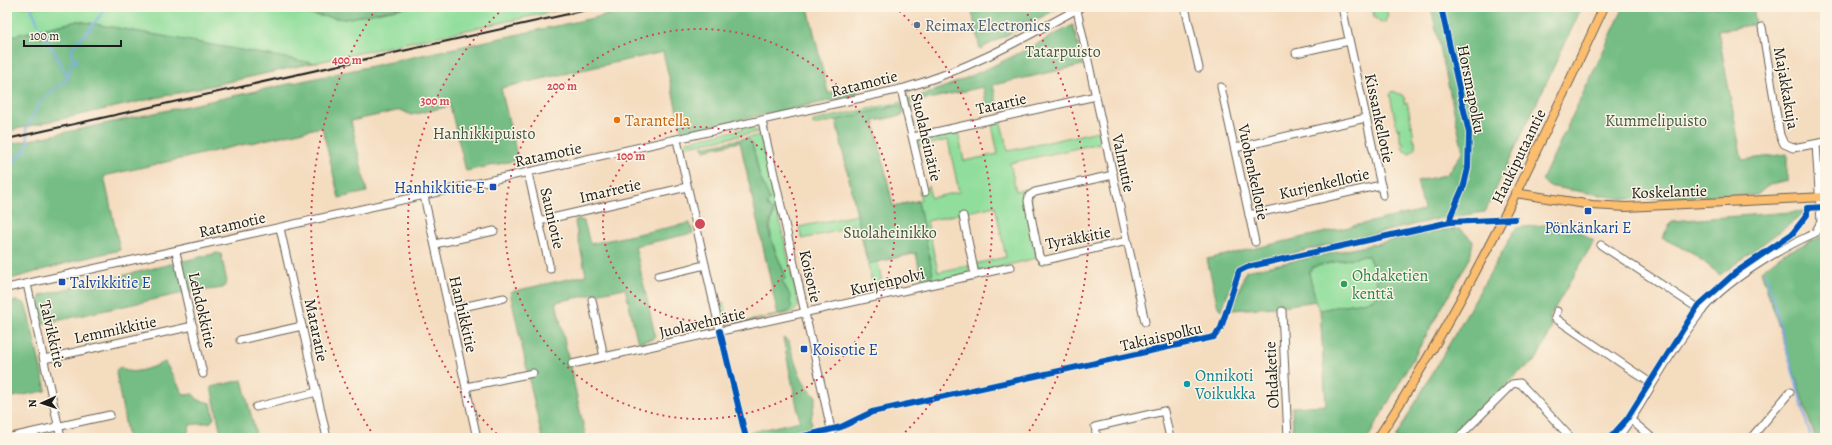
<svg xmlns="http://www.w3.org/2000/svg" width="1832" height="445" viewBox="0 0 1832 445" font-family="Alegreya,serif">
<style>
.green{fill:#91de9c;stroke:#567d5c}
.forest{fill:#74bd84;stroke:#486c50}
.lines{fill:none;stroke-linecap:round;stroke-linejoin:round}
.stream{stroke:#7aaae5;stroke-width:2}
.minor-casing{stroke:#685f55;stroke-width:9}
.major-casing{stroke:#685f55;stroke-width:10}
.minor{stroke:#fff;stroke-width:7}
.major{stroke:#fbbd6e;stroke-width:8}
.rail{stroke:#1c1c1c;stroke-width:2}
.cycleway-casing{stroke:#fcf5e5;stroke-width:8}
.cycleway{stroke:#0057b8;stroke-width:6}
.ring{fill:none;stroke:#d1495b;stroke-width:2;stroke-dasharray:2 4}
.service-dot{fill:#5c6f8a;stroke:#fcf5e5;stroke-width:1.5}
.food-dot{fill:#e8710a;stroke:#fcf5e5;stroke-width:1.5}
.transit-dot{fill:#1a4fb4;stroke:#fcf5e5;stroke-width:1.5}
.leisure-dot{fill:#2e9e5b;stroke:#fcf5e5;stroke-width:1.5}
.culture-dot{fill:#0f9aa8;stroke:#fcf5e5;stroke-width:1.5}
.labels{text-anchor:middle;stroke-width:3;stroke-linejoin:round;paint-order:stroke}
.service-label{font-size:16px;fill:#4e5e75;stroke:#fcf5e5;text-anchor:start}
.park-label{font-size:16px;fill:#3f5642;stroke:#fcf5e5}
.street-label{font-size:16px;fill:#1c1c1c;stroke:#fcf5e5}
.food-label{font-size:16px;fill:#c56008;stroke:#fcf5e5;text-anchor:start}
.transit-label{font-size:16px;fill:#164399;stroke:#fcf5e5;text-anchor:start}
.leisure-label{font-size:16px;fill:#27864d;stroke:#fcf5e5;text-anchor:start}
.culture-label{font-size:16px;fill:#0d838f;stroke:#fcf5e5;text-anchor:start}
.centre{fill:#d1495b;stroke:#fcf5e5;stroke-width:2}
.ring-label{font-size:12px;text-anchor:middle;font-weight:bold;fill:#d1495b;stroke:#fcf5e5;stroke-width:3;stroke-linejoin:round;paint-order:stroke}
</style>
<rect width="100%" height="100%" fill="#fcf5e5"/>
<filter id="ink" filterUnits="userSpaceOnUse"><feTurbulence type="fractalNoise" baseFrequency=".025" numOctaves="2"/><feDisplacementMap in="SourceGraphic" scale="8" xChannelSelector="R" yChannelSelector="G"/><feConvolveMatrix kernelMatrix="1 2 1 2 8 2 1 2 1" color-interpolation-filters="sRGB"/></filter>
<filter id="wash" filterUnits="userSpaceOnUse"><feTurbulence type="fractalNoise" baseFrequency=".012" numOctaves="4" result="noise"/><feDisplacementMap in="SourceGraphic" scale="16" xChannelSelector="R" yChannelSelector="G"/><feGaussianBlur stdDeviation="0.9" result="paint"/><feColorMatrix in="noise" values="0 0 0 0 0 0 0 0 0 0 0 0 0 0 0 0 0 1.4 0 .05"/><feComposite in="paint" operator="in"/></filter>
<g filter="url(#wash)">
<rect width="100%" height="100%" fill="#f4dcbf"/>
<g class="green">
<polygon points="7,7 285,7 280,10 345,19 407,7 574,7 313,63 78,21 7,37"/>
<polygon points="1382,7 1383,10 1386,10 1388,15 1385,22 1381,23 1374,17 1372,8"/>
<path d="M1393 91 1404 96 1406 99 1404 100V103L1407 102 1412 126H1410H1412L1414 139 1413 140H1415C1416 145 1415 151 1409 153L1404 151 1401 146 1404 145V142H1401L1398 129H1400H1397L1390 95Z"/>
<polygon points="902,102 904,113 903,115 874,121 893,206 921,200 919,191 926,189 928,186 931,198 959,192 948,140 917,147 918,142 923,138 959,130 960,132 958,132 964,161 998,154 992,125 1001,123 1008,151 1098,131 1100,143 1010,163 1016,191 1030,188 1037,258 983,271 976,267 975,264 1006,257 995,206 927,221 938,272 970,265 967,274 923,284 916,253 878,262 884,293 875,295 859,226 854,227 853,224 850,225 850,228 802,239 799,227 857,215 836,120 813,125 813,121"/>
<polygon points="747,128 752,128 758,132 683,147 688,141"/>
<path d="M760 135 799 306 793 312 726 327 721 322 718 305 724 303 729 325 778 315 790 302 791 297 782 281 786 277C779 257 764 236 774 214L768 207 767 203 770 200 760 177 752 143 747 138Z"/>
<polygon points="1361,256 1368,256 1376,274 1378,295 1372,300 1320,310 1317,305 1309,273 1313,267"/>
</g>
<g class="forest">
<polygon points="285,7 407,7 345,19 279,11"/>
<polygon points="644,7 808,7 828,93 855,87 857,95 682,132 663,52 501,88 518,160 466,171 450,106 411,115 401,110 351,121 367,192 339,198 322,127 104,176 120,250 85,258 7,280 7,145"/>
<polygon points="971,7 1061,7 980,49"/>
<polygon points="1431,7 1582,7 1485,212 1437,219 1240,266 1221,310 1218,307 1207,259 1424,210 1417,181 1446,175 1463,152"/>
<polygon points="1624,7 1753,7 1756,24 1718,31 1742,160 1787,154 1787,181 1770,184 1757,195 1624,199 1548,186 1542,180"/>
<polygon points="78,21 313,63 7,131 7,37"/>
<path d="M1073 25 1083 65 993 85 997 104 994 107H987L983 87 910 103 915 127H913L907 100C966 82 1018 54 1073 25Z"/>
<polygon points="900,105 903,115 874,121 893,206 918,201 933,274 921,276 916,253 868,264 836,120"/>
<path d="M747 138 752 143 760 177 770 200 767 203 768 207 773 210C774 216 770 220 769 226 769 241 781 263 786 278L782 281 791 297 790 302 792 307 788 312 778 315 740 142 705 150 702 147Z"/>
<polygon points="1804,211 1798,218 1720,275 1693,253 1662,238 1672,221"/>
<polygon points="576,219 584,221 590,244 690,223 693,233 635,246 655,335 653,339 640,342 637,339 625,288 556,302 586,438 542,438 510,292 586,275 575,223"/>
<polygon points="1561,223 1580,232 1594,241 1549,318 1552,328 1536,360 1517,374 1454,438 1395,438 1516,228"/>
<polygon points="1461,229 1473,241 1470,258 1368,438 1293,438 1292,407 1326,405 1320,310 1372,300 1377,294 1376,274 1368,256 1361,256 1313,267 1309,273 1316,301 1275,307 1232,310 1246,271 1442,230"/>
<polygon points="1825,235 1825,438 1812,438 1814,435 1761,271 1783,254"/>
<polygon points="217,253 221,254 227,282 223,288 179,294 42,324 38,303 41,295"/>
<polygon points="17,301 24,303 27,309 46,390 45,391 7,398 7,302"/>
<path d="M783 338 789 342C793 358 802 387 816 396L811 419 812 425 797 435 782 438H726L800 421Z"/>
<path d="M165 362 184 395 193 394 198 400 211 403 214 418 211 422 190 425 186 438H128L116 373 117 369 121 367C130 378 154 366 165 362Z"/>
<polygon points="242,380 257,438 222,438 211,387"/>
</g>
<g class="lines">
<g class="stream">
<polyline points="31,7 38,24"/>
<polyline points="40,27 68,77"/>
<polyline points="7,168 26,149 28,140 26,129 40,102 68,78 71,64 77,61 71,54 73,46 90,29 106,7"/>
<polyline points="1766,274 1811,438"/>
</g>
</g>
</g>
<g filter="url(#ink)">
<g class="lines">
<g class="minor-casing">
<g id="minor">
<polyline points="1185,7 1199,68"/>
<polyline points="1342,7 1383,195"/>
<polyline points="1077,10 1145,322"/>
<polyline points="1762,27 1780,135 1784,144 1793,148 1825,142"/>
<polyline points="1296,53 1349,41"/>
<polyline points="1221,87 1255,242"/>
<polyline points="901,89 925,192"/>
<polyline points="762,121 833,438"/>
<polyline points="913,137 1096,96"/>
<polyline points="677,140 720,331"/>
<polyline points="1235,148 1366,118"/>
<polyline points="528,173 550,269"/>
<polyline points="1113,175 1035,192 1029,196 1028,201 1039,256 1042,260 1046,260 1127,241"/>
<polyline points="424,196 477,438"/>
<polyline points="1249,215 1381,185"/>
<polyline points="963,216 975,275"/>
<polyline points="539,221 687,187"/>
<polyline points="280,228 327,438"/>
<polyline points="435,244 494,231"/>
<polyline points="1601,245 1702,311"/>
<polyline points="176,252 203,374"/>
<polyline points="658,276 705,265"/>
<polyline points="27,284 61,438"/>
<path d="M7 288 901 89C968 70 1021 40 1081 7"/>
<polyline points="592,300 604,357"/>
<polyline points="448,310 504,298"/>
<polyline points="1282,311 1288,438"/>
<polyline points="1557,311 1555,318 1652,384"/>
<polyline points="240,340 302,326"/>
<polyline points="44,359 193,326"/>
<polyline points="572,364 1011,267"/>
<polyline points="466,387 533,373"/>
<polyline points="256,407 317,392"/>
<polyline points="1631,420 1652,438"/>
<polyline points="7,438 110,415"/>
<polyline points="1097,438 1095,427 1164,411 1170,438"/>
<polyline points="1458,438 1512,384 1520,383 1571,438"/>
<path d="M1617 438C1631 422 1641 403 1652 385 1667 360 1683 335 1701 312 1723 282 1781 248 1815 233L1821 222 1816 144"/>
<polyline points="1751,438 1790,392"/>
</g>
</g>
<g class="major-casing">
<g id="major">
<polyline points="1515,193 1592,205 1626,207 1825,197"/>
<path d="M1378 438C1467 302 1536 154 1604 7"/>
</g>
</g>
<use href="#minor" class="minor"/>
<use href="#major" class="major"/>
<polyline class="rail" points="7,139 600,7"/>
<g class="cycleway-casing">
<g id="cycleway">
<polyline points="1441,7 1469,133 1468,168 1464,185 1451,215 1450,222"/>
<polyline points="720,331 746,438"/>
<polyline points="796,438 841,427 872,412 1214,337 1221,328 1239,271 1247,267 1450,222 1515,219"/>
<polyline points="1610,438 1627,419 1697,307 1735,273 1792,234 1807,215 1807,208 1825,207"/>
</g>
</g>
<use href="#cycleway" class="cycleway"/>
</g>
</g>
<g class="ring">
<circle cx="700" cy="224" r="97"/>
<circle cx="700" cy="224" r="195"/>
<path d="M501 438A292 292 0 0 1 505 7M895 7A292 292 0 0 1 899 438"/>
<path d="M374 436A389 389 0 0 1 376 9M1024 9A389 389 0 0 1 1026 436"/>
</g>
<circle class="service-dot" cx="917" cy="25" r="4"/>
<circle class="food-dot" cx="617" cy="120" r="4"/>
<g class="transit-dot">
<rect x="489" y="183" width="8" height="8" rx="2"/>
<rect x="1584" y="207" width="8" height="8" rx="2"/>
<rect x="58" y="278" width="8" height="8" rx="2"/>
<rect x="800" y="345" width="8" height="8" rx="2"/>
</g>
<circle class="leisure-dot" cx="1344" cy="284" r="4"/>
<circle class="culture-dot" cx="1187" cy="384" r="4"/>
<g class="labels">
<g class="service-label">
<text x="925" y="31">Reimax Electronics</text>
</g>
<g class="park-label">
<text x="1063" y="57">Tatarpuisto</text>
<text x="1656" y="126">Kummelipuisto</text>
<text x="484" y="139">Hanhikkipuisto</text>
<text x="890" y="238">Suolaheinikko</text>
</g>
<g class="street-label">
<text transform="translate(864 83) rotate(-14)" y="6">Ratamotie</text>
<text transform="translate(1787 88) rotate(80)" y="6">Majakkakuja</text>
<text transform="translate(1472 89) rotate(79)" y="6">Horsmapolku</text>
<text transform="translate(1001 103) rotate(-13)" y="6">Tatartie</text>
<text transform="translate(1380 118) rotate(78)" y="6">Kissankellotie</text>
<text transform="translate(927 137) rotate(77)" y="6">Suolaheinätie</text>
<text transform="translate(548 154) rotate(-12)" y="6">Ratamotie</text>
<text transform="translate(1518 156) rotate(-64)" y="6">Haukiputaantie</text>
<text transform="translate(1124 163) rotate(78)" y="6">Valmutie</text>
<text transform="translate(1254 172) rotate(78)" y="6">Vuohenkellotie</text>
<text transform="translate(1324 183) rotate(-13)" y="6">Kurjenkellotie</text>
<text transform="translate(610 190) rotate(-13)" y="6">Imarretie</text>
<text transform="translate(1669 191) rotate(-2)" y="6">Koskelantie</text>
<text transform="translate(553 218) rotate(77)" y="6">Sauniotie</text>
<text transform="translate(232 224) rotate(-13)" y="6">Ratamotie</text>
<text transform="translate(1078 237) rotate(-11)" y="6">Tyräkkitie</text>
<text transform="translate(811 276) rotate(77)" y="6">Koisotie</text>
<text transform="translate(887 281) rotate(-13)" y="6">Kurjenpolvi</text>
<text transform="translate(203 310) rotate(77)" y="6">Lehdokkitie</text>
<text transform="translate(464 314) rotate(77)" y="6">Hanhikkitie</text>
<text transform="translate(702 322) rotate(-13)" y="6">Juolavehnätie</text>
<text transform="translate(115 329) rotate(-12)" y="6">Lemmikkitie</text>
<text transform="translate(317 330) rotate(78)" y="6">Mataratie</text>
<text transform="translate(53 334) rotate(77)" y="6">Talvikkitie</text>
<text transform="translate(1161 336) rotate(-13)" y="6">Takiaispolku</text>
<text transform="translate(1271 375) rotate(-93)" y="6">Ohdaketie</text>
</g>
<g class="food-label">
<text x="625" y="126">Tarantella</text>
</g>
<g class="transit-label">
<text x="485" y="193" text-anchor="end">Hanhikkitie E</text>
<text x="1588" y="233" text-anchor="middle">Pönkänkari E</text>
<text x="70" y="288">Talvikkitie E</text>
<text x="812" y="355">Koisotie E</text>
</g>
<g class="leisure-label">
<text x="1352" y="281">Ohdaketien<tspan x="1352" dy="18">kenttä</tspan></text>
</g>
<g class="culture-label">
<text x="1195" y="381">Onnikoti<tspan x="1195" dy="18">Voikukka</tspan></text>
</g>
</g>
<circle cx="700" cy="224" r="6" class="centre"/>
<g class="ring-label">
<text x="347" y="64">400 m</text>
<text x="562" y="90">200 m</text>
<text x="435" y="105">300 m</text>
<text x="631" y="160">100 m</text>
</g>
<rect width="1832" height="445" fill="none" stroke="#fcf5e5" stroke-width="24"/>
<g transform="translate(42 403) rotate(267)" stroke="#fcf5e5" stroke-width="3" paint-order="stroke">
<path d="M0-3L7 15L0 10L-7 15Z" fill="#1c1c1c"/>
<text y="-6" font-size="11" font-weight="bold" text-anchor="middle" fill="#1c1c1c">N</text>
</g>
<path d="M24 40v6h97v-6" fill="none" stroke="#1c1c1c" stroke-width="2"/>
<text x="30" y="40" font-size="12" fill="#1c1c1c" stroke="#fcf5e5" stroke-width="3" paint-order="stroke">100 m</text>
</svg>
